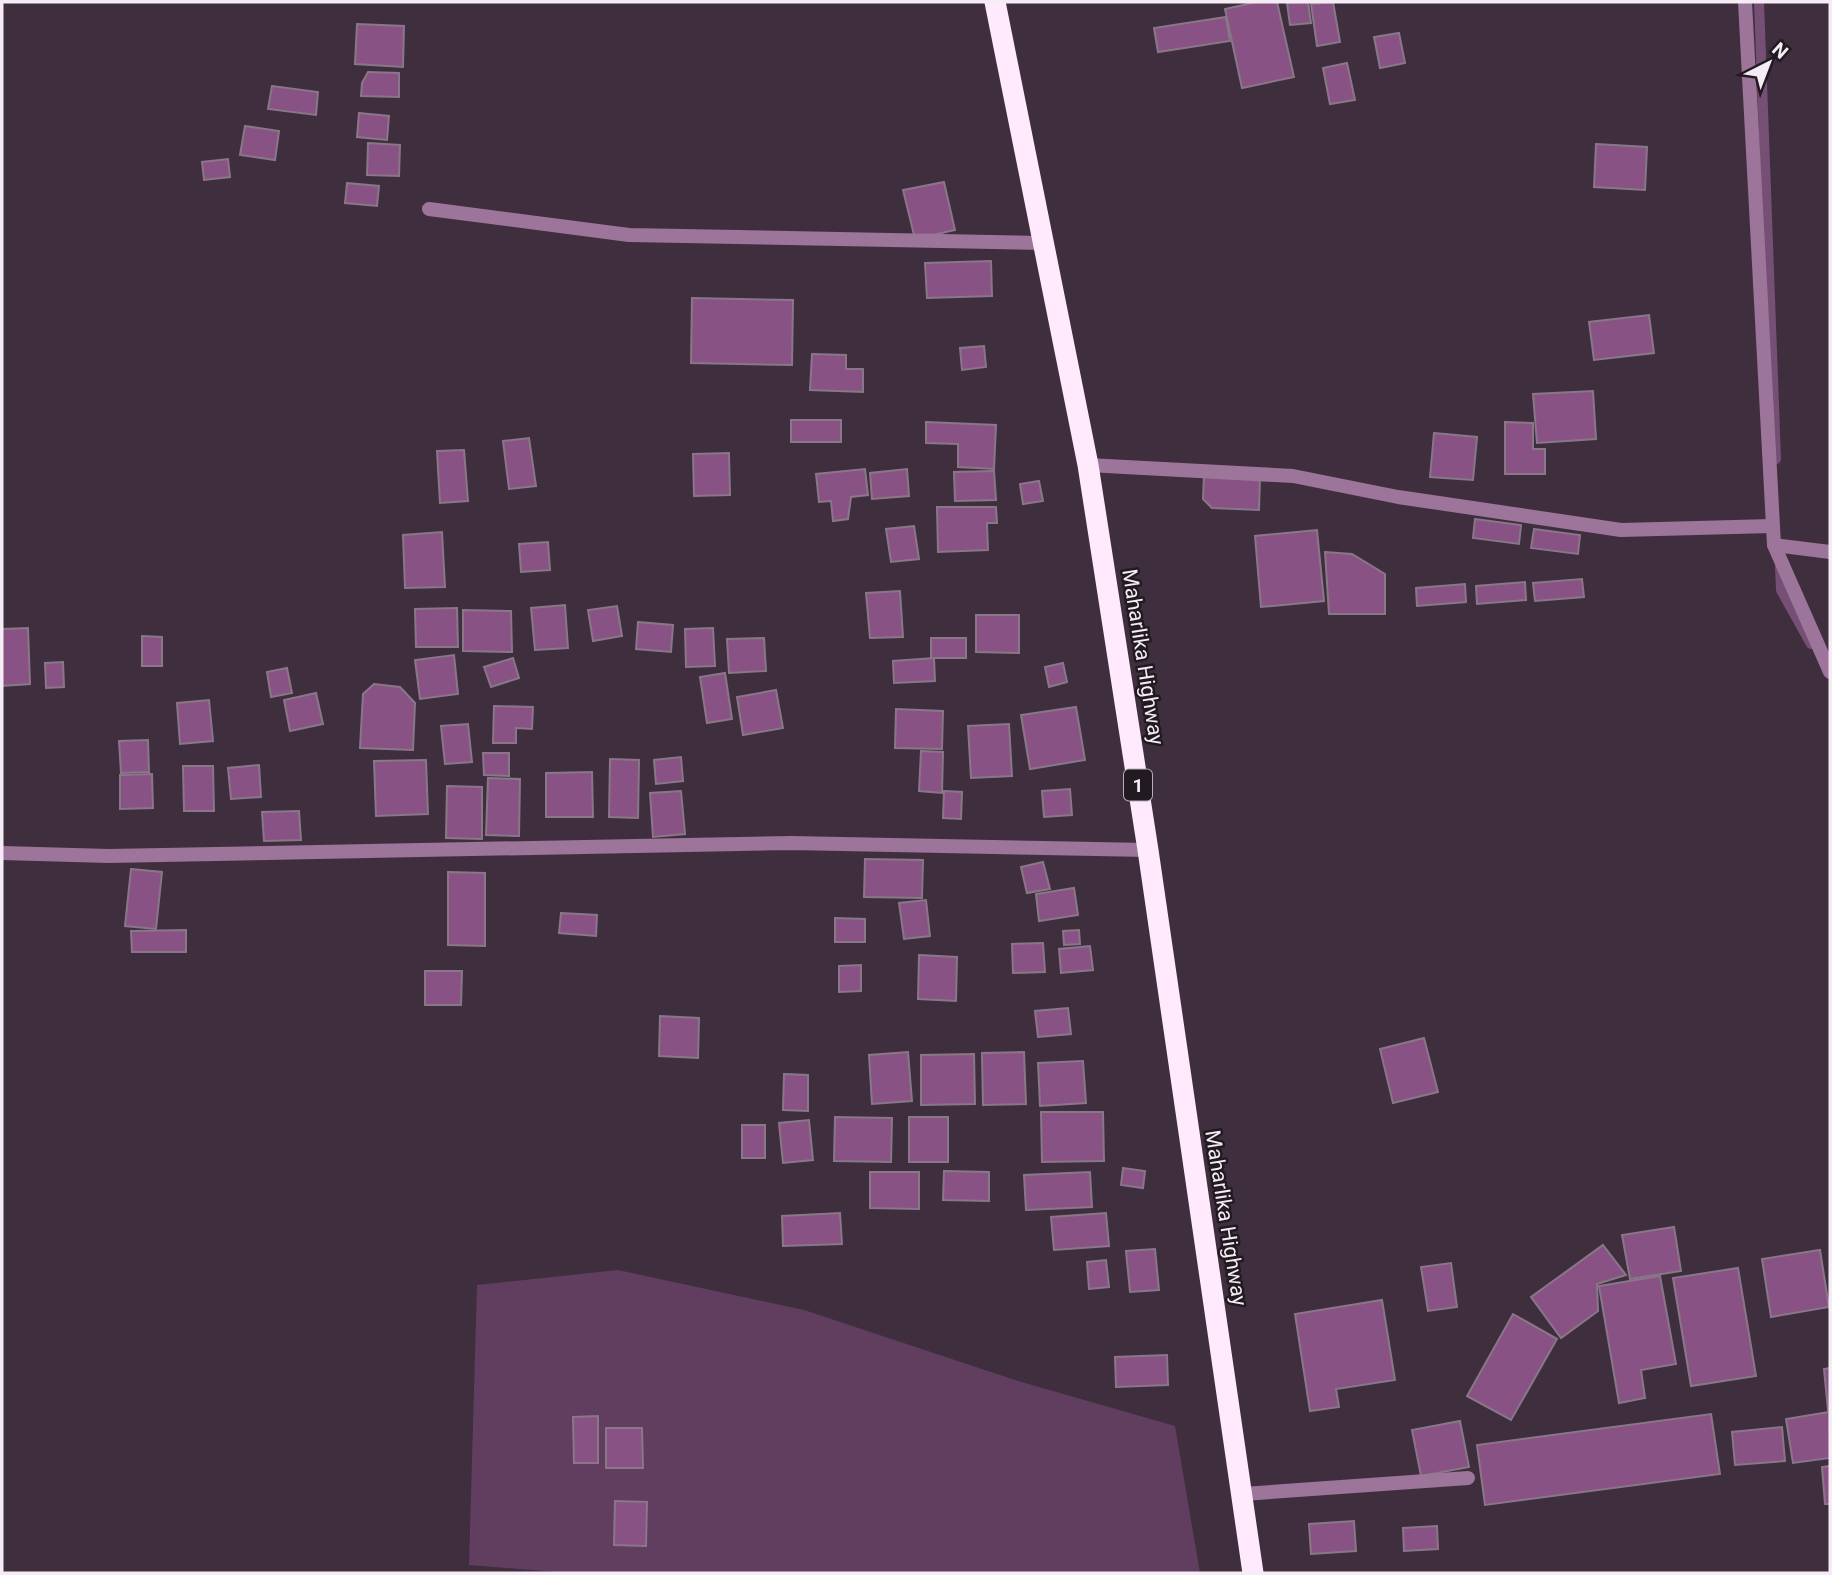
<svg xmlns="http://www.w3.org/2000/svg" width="1832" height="1575" viewBox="0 0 1832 1575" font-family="Roboto,sans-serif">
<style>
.green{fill:#613e5f}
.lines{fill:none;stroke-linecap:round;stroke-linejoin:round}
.stream{stroke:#764f75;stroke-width:10}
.building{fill:#885285;stroke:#897787;stroke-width:2}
.lane{stroke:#9d749a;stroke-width:14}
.street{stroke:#9d749a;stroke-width:14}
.highway{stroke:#feeafc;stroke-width:21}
.labels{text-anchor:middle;stroke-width:5;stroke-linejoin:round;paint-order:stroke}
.shield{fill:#211a21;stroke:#b6adb5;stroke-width:2}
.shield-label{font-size:19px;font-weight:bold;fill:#f6ecf5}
.street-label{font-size:21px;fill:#f6ecf5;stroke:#211a21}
</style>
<rect width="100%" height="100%" fill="#3f2f3e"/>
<polygon class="green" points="618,1270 804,1310 1018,1381 1175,1426 1200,1573 569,1573 469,1565 477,1285"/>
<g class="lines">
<g class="stream">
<polyline points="1759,2 1776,459"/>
<polyline points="1780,565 1781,590 1811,644"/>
</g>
</g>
<g class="building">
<polygon points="1257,2 1277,2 1294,77 1242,88 1225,9"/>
<polygon points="1308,2 1311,23 1290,25 1287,3"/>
<polygon points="1333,2 1340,42 1317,46 1311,4"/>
<polygon points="1226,17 1230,41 1158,52 1154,28"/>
<polygon points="357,24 404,26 403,67 355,64"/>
<polygon points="1399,33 1405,63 1380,68 1374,37"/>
<polygon points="1347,63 1355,100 1330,104 1323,68"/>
<polygon points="368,72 399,73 399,97 361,96 362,83"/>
<polygon points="272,86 318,92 316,115 268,109"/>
<polygon points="359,113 389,116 387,140 357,137"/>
<polygon points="245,126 279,131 275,160 240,155"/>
<polygon points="368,143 400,145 399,176 367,175"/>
<polygon points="1596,144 1647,147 1645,190 1594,187"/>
<polygon points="228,159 230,177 204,180 202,162"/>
<polygon points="944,182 955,230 915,239 903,190"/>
<polygon points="347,183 379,186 377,206 345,203"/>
<polygon points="991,261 992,296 927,298 925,263"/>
<polygon points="692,298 793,300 792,365 691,363"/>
<polygon points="1649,315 1654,353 1594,360 1589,322"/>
<polygon points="984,346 986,367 962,370 960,348"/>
<polygon points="812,354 846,355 846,369 863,369 863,392 810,390"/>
<polygon points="1593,391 1596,439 1537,443 1533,394"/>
<rect x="791" y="420" width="50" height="22"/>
<polygon points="926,422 996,425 994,469 958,467 958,444 926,443"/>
<polygon points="1505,422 1533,423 1533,449 1545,449 1545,474 1505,474"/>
<polygon points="1434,433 1477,437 1473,480 1430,477"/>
<polygon points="529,438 536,486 509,489 503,441"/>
<polygon points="464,450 468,501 440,503 437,451"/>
<polygon points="729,453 730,495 694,496 693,454"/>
<polygon points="865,469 868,495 851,497 848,519 833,521 831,501 819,502 816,474"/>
<polygon points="907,469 909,496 872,499 870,473"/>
<polygon points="994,471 996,500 955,501 954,472"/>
<polygon points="1204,476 1260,478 1259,510 1212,508 1203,499"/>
<polygon points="1039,481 1043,501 1023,504 1020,484"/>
<polygon points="937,507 996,507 997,523 987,523 988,550 938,552"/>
<polygon points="1475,519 1521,525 1519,544 1473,538"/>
<polygon points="914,526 919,559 891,562 886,529"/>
<polygon points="1534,529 1580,535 1578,554 1531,548"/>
<polygon points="1317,530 1324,601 1261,607 1255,536"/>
<polygon points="442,532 445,587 405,588 403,535"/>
<polygon points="548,542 550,570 521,572 519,544"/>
<polygon points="1325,552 1352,554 1385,574 1385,614 1329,614"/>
<polygon points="1582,579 1584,597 1535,601 1533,583"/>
<polygon points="1525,582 1526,600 1477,604 1476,586"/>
<polygon points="1465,584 1466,602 1417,606 1416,588"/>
<polygon points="900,591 903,637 870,638 866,593"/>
<polygon points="565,605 568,648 535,650 531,608"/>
<polygon points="617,606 622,636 593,641 588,610"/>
<polygon points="457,608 458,647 416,647 415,609"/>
<polygon points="463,610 511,611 512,652 463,651"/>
<polygon points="976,615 1019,615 1019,653 976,652"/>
<polygon points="638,622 673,625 671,652 636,649"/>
<polygon points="28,628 30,684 2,686 2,629"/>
<polygon points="713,628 715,666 686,667 685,629"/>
<polygon points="142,636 162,637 162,666 142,666"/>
<polygon points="764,638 766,671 729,673 727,639"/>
<rect x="931" y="638" width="35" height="20"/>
<polygon points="454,655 458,694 420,699 415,660"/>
<polygon points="513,658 519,678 491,687 484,667"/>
<polygon points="934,658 935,681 894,683 893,661"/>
<polygon points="63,662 64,687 46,688 45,663"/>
<polygon points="1063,663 1067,682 1049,687 1045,667"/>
<polygon points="287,668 292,693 271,697 267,672"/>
<polygon points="725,673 732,719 707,723 700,677"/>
<polygon points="374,684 400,687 415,703 413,750 360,748 363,694"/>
<polygon points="776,690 783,728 743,735 737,697"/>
<polygon points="316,693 323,724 290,731 284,700"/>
<polygon points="209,700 213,741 180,744 177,703"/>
<polygon points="494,706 533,707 532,729 516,728 516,743 493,743"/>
<polygon points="1076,707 1085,760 1030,769 1021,715"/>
<polygon points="896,709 943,711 942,749 895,748"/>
<polygon points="468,724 472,762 445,764 441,726"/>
<polygon points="1009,724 1012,776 971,778 968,726"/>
<polygon points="148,740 149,772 121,773 119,741"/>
<polygon points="921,751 943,752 942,793 919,791"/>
<polygon points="483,753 509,753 509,776 484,775"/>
<polygon points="681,757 683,781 656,784 654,760"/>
<polygon points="610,759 639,760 638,818 609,817"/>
<polygon points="426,760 428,814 376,816 374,761"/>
<polygon points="259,765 261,797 231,799 228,768"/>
<polygon points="183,766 213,766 214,811 184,811"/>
<polygon points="592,772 593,817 546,817 546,773"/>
<polygon points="152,774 153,808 120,809 120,775"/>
<polygon points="488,778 520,779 519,836 486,835"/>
<polygon points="447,786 482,787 482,839 446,838"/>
<polygon points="1070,789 1072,815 1044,817 1042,791"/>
<polygon points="681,791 685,834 653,837 650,793"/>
<polygon points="944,791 962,792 961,819 943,818"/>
<polygon points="299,811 301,840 264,841 262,812"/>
<polygon points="865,859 923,860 922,898 864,897"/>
<polygon points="1043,862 1050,889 1027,893 1021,867"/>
<polygon points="131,869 162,872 156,929 125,926"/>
<polygon points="448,872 485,873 485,946 448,945"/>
<polygon points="1074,888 1078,915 1039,921 1036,894"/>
<polygon points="926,900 930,936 904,939 899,903"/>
<polygon points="561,913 597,915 596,936 559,933"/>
<polygon points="835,918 865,919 865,942 835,942"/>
<polygon points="186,930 186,952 132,952 131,931"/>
<polygon points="1079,930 1080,944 1064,945 1063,931"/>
<polygon points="1043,943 1045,972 1013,973 1012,944"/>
<polygon points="1090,946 1093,970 1061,973 1059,949"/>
<polygon points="919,955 957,957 956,1001 918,999"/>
<polygon points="861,965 861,991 839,992 839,966"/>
<polygon points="425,971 462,971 461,1005 425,1005"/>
<polygon points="1068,1008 1071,1034 1038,1037 1035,1011"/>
<polygon points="660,1016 699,1018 698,1058 659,1056"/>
<polygon points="1424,1038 1438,1092 1393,1103 1380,1049"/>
<polygon points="908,1052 912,1101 872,1104 869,1055"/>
<polygon points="1024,1052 1026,1104 983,1105 982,1053"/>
<polygon points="974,1054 975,1104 921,1105 921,1055"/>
<polygon points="1083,1061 1086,1103 1040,1106 1038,1063"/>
<polygon points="784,1074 808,1075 808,1111 783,1110"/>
<polygon points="1041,1112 1103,1112 1104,1161 1042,1162"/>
<polygon points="835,1117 892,1118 891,1162 834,1161"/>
<rect x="909" y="1117" width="39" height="45"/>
<polygon points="809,1120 813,1160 783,1163 779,1123"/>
<rect x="742" y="1125" width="23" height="33"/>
<polygon points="1123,1168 1145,1171 1143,1188 1121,1185"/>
<polygon points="944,1171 989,1172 989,1201 943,1200"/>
<polygon points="870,1172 919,1172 919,1209 870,1208"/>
<polygon points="1090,1172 1092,1207 1026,1210 1024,1175"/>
<polygon points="840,1213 842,1244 783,1246 782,1216"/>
<polygon points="1106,1213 1109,1246 1054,1250 1051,1217"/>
<polygon points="1674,1227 1681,1271 1630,1279 1622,1235"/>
<polygon points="1603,1245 1626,1275 1597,1284 1598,1311 1561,1338 1531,1297"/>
<polygon points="1155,1249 1159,1290 1130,1292 1126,1251"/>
<polygon points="1820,1250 1829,1307 1771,1317 1762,1259"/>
<polygon points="1106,1260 1109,1287 1089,1289 1087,1262"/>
<polygon points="1451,1263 1457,1307 1428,1311 1421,1267"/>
<polygon points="1738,1268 1756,1376 1691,1386 1673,1278"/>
<polygon points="1660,1276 1676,1364 1641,1370 1645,1398 1619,1403 1599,1286"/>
<polygon points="1382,1300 1395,1380 1336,1389 1339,1407 1310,1411 1295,1314"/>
<polygon points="1513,1314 1557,1339 1511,1420 1467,1396"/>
<polygon points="1167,1355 1168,1385 1116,1387 1115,1357"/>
<polygon points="1830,1368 1830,1410 1828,1410 1824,1369"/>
<polygon points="1829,1412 1830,1458 1793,1463 1786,1419"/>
<polygon points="1711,1414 1720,1474 1485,1505 1477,1445"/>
<polygon points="598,1416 598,1463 574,1463 573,1417"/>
<polygon points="1460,1421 1469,1467 1421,1476 1412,1430"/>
<polygon points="1782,1427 1785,1461 1735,1465 1732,1432"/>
<polygon points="606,1428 642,1428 643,1468 606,1468"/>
<polygon points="1830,1466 1830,1504 1825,1504 1822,1467"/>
<polygon points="615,1501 647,1502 646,1546 614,1545"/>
<polygon points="1354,1521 1356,1551 1311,1554 1309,1524"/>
<polygon points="1437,1526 1438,1549 1404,1551 1403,1528"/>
</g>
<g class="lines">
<polyline class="lane" points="1243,1494 1468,1478"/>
<g class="street">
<polyline points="1745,2 1774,545 1830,672"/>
<polyline points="429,209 629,235 1043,243"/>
<polyline points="1088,465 1293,476 1398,497 1621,530 1772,526"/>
<polyline points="1774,545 1830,552"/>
<polyline points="2,853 109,856 791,843 1148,850"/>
</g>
<polyline class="highway" points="995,2 1088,465 1148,850 1253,1573"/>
</g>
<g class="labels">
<rect class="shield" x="1124" y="769.5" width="28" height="31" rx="5"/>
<g class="shield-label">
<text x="1138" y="792">1</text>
</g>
<g class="street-label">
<text transform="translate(1143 657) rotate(81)" y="7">Maharlika Highway</text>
<text transform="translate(1226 1218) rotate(81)" y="7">Maharlika Highway</text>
</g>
</g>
<rect width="1832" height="1575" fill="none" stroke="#f6ecf5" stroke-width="7"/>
<g transform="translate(1769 63) rotate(42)" stroke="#211a21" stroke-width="5" paint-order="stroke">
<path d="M0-5L12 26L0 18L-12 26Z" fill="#f6ecf5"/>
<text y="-10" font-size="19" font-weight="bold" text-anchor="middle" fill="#f6ecf5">N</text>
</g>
</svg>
